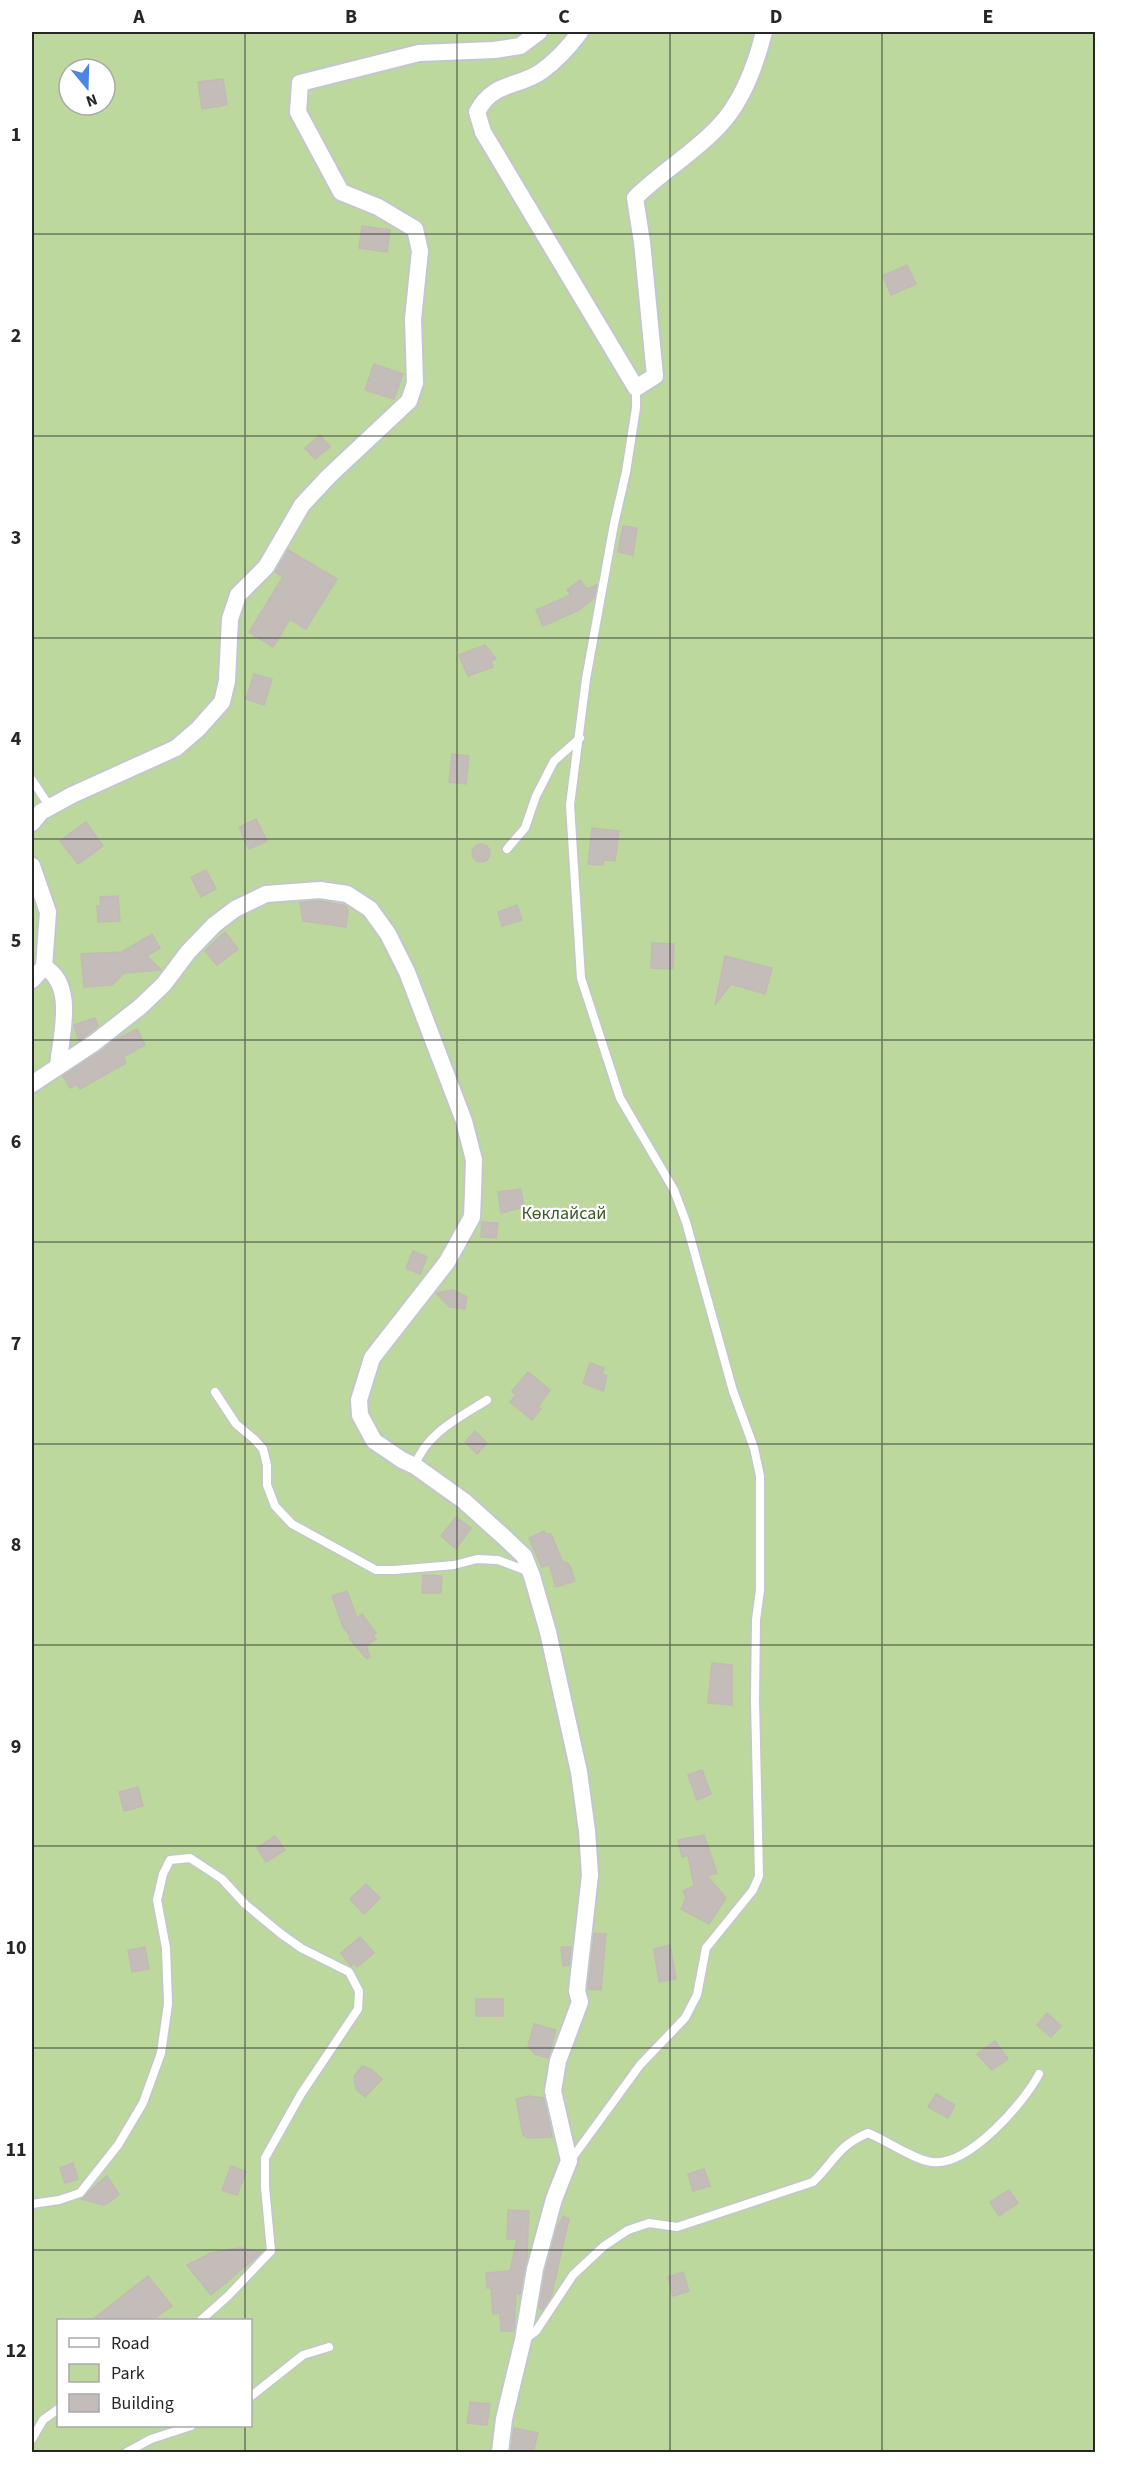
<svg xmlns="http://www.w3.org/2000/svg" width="1127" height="2484" viewBox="0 0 1127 2484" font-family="'Source Sans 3',sans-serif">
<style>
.green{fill:#bcd89c;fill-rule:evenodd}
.building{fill:#c3bcb9;stroke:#c2bab4;stroke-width:1.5}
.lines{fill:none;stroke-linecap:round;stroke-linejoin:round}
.service-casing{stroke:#c2c7cf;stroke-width:11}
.minor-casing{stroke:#c2c7cf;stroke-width:20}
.service{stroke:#fff;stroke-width:8}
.minor{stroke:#fff;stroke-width:16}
.grid{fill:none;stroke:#272727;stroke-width:1.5;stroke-opacity:0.55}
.labels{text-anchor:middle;stroke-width:4.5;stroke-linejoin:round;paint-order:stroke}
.park-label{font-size:18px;fill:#385921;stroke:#fff}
.neatline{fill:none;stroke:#272727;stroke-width:2}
.grid-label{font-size:20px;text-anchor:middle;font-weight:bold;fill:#272727}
</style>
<rect width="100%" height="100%" fill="#e8dfda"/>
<path class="green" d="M32 32H1095V2452H32ZM69 69H105V105H69ZM58 2320H250V2426H58Z"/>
<g class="building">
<polygon points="223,79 227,105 202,109 198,82"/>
<polygon points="362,226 390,230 387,252 359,248"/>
<polygon points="907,265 916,284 891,295 883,276"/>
<polygon points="374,364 403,374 394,399 365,390"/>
<polygon points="320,435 330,447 315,459 305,448"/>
<polygon points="623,526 637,528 633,555 618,552"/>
<polygon points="288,550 337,579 306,629 290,619 273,647 249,632 283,577 275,572"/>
<polygon points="580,580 587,589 597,585 594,598 579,610 543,626 536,610 571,595 567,590"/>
<polygon points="485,645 496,659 491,661 493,667 468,676 459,655"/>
<polygon points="254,674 272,679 264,705 246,699"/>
<polygon points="452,754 469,756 466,784 449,782"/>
<polygon points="256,819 267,841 249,849 239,827"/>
<polygon points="86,822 103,846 78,864 60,841"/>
<polygon points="592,828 619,831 615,861 604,860 603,865 588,864"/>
<circle cx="481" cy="853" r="9"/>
<polygon points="206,870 216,889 201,897 191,877"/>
<polygon points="118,896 120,921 98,922 97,906 101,906 100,897"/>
<polygon points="320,901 346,906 348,912 346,927 303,921 300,902"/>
<polygon points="517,905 522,920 502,926 498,912"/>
<polygon points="225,932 238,949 217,965 205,951"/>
<polygon points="152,934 160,948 147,956 161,970 124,973 112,985 84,987 81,954 122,952"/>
<polygon points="652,943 674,944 673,969 651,968"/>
<polygon points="725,956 772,968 765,994 731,984 715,1005"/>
<polygon points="95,1018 98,1026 79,1041 74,1025"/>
<polygon points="137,1029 145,1045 123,1057 126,1063 80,1089 77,1084 70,1088 63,1076 112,1042"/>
<polygon points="521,1189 524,1207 501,1213 498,1192"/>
<polygon points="482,1222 498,1223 496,1238 481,1237"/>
<polygon points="413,1251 427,1257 420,1274 406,1268"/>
<polygon points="453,1290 467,1297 465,1309 450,1307 436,1293"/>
<polygon points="590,1363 604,1368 602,1374 607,1376 603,1391 583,1383"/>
<polygon points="528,1372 550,1390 538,1407 541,1409 532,1420 510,1402 516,1395 512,1391"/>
<polygon points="475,1431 487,1443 477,1454 465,1442"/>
<polygon points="456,1517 471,1528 456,1549 441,1536"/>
<polygon points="544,1531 546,1534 551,1534 563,1563 566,1562 570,1566 575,1581 556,1587 549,1564 542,1567 529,1538"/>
<polygon points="423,1575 442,1576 441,1593 422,1593"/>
<polygon points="347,1591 357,1618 362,1614 376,1633 373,1635 376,1639 366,1646 370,1657 367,1659 349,1638 350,1636 343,1627 332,1596"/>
<polygon points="712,1663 732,1665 732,1705 708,1703"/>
<polygon points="702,1770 711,1794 697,1800 688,1775"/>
<polygon points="138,1787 143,1806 124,1811 119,1792"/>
<polygon points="704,1835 717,1873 707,1876 726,1898 709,1924 681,1909 686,1898 683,1891 694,1886 688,1855 682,1857 678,1840"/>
<polygon points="275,1836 285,1850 266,1862 257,1848"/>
<polygon points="366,1884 380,1898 364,1914 350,1899"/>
<polygon points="594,1933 606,1934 601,1990 588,1989"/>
<polygon points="360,1937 374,1953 357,1967 354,1963 351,1966 341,1953"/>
<polygon points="670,1945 676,1979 659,1982 654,1949"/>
<polygon points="145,1947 149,1969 132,1972 128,1950"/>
<polygon points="561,1947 571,1947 569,1965 563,1966"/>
<rect x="476" y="1999" width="27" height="17"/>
<polygon points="1047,2013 1061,2026 1051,2037 1037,2025"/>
<polygon points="534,2024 556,2030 548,2058 535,2054 528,2046"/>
<polygon points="995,2041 1008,2059 992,2070 977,2054"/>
<polygon points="362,2066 371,2069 382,2079 365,2097 356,2089 354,2077"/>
<polygon points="936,2094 955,2105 948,2118 928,2107"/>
<polygon points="528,2096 544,2098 552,2137 528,2138 523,2135 516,2099"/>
<polygon points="73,2163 78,2179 65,2183 60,2168"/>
<polygon points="231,2166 246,2172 237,2195 222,2190"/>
<polygon points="704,2169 710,2186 693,2191 688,2174"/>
<polygon points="107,2176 119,2194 111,2201 104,2205 81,2199"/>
<polygon points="1009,2190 1018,2203 999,2216 990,2202"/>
<polygon points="508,2210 529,2211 528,2228 527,2260 520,2295 516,2292 514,2331 501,2331 500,2313 493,2314 491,2288 487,2288 486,2273 510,2271 517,2239 507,2239"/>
<polygon points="563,2216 569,2219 551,2297 542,2310 539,2308 545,2271 556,2231"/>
<polygon points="240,2248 262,2252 211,2295 187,2265 211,2253"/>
<polygon points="683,2272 689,2291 673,2296 668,2277"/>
<polygon points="148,2276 172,2306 152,2320 92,2320"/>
<polygon points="470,2402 490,2404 487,2425 467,2423"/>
<polygon points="514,2428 538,2433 533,2452 511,2452"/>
</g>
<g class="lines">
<g class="service-casing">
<g id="service">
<polyline points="32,780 50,807"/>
<polyline points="507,849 525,828 536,796 554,761 580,738"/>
<polyline points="215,1392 236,1424 254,1439 263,1449 267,1465 267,1485 275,1506 292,1524 376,1570 394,1570 454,1565 477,1559 498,1560 530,1572"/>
<path d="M415 1466C425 1434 460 1417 487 1400"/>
<polyline points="570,2161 640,2065 685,2018 697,1995 706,1948 753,1890 759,1876 755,1700 756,1620 760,1590 760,1476 754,1448 733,1391 686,1222 674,1190 620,1098 581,978 570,805 586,679 614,524 626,472 636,408 636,388"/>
<polyline points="32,2204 59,2200 80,2193 118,2145 143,2103 161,2053 168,2004 166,1948 157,1900 163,1874 170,1860 190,1858 222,1879 245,1904 280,1933 301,1948 349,1972 359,1991 358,2009 301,2094 265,2158 265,2187 271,2251 228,2296 201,2320"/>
<path d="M524 2340 536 2331 573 2275 604 2246 628 2230 649 2223 677 2227 813 2182C835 2161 837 2146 868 2133 886 2140 914 2160 932 2162 968 2167 1024 2103 1039 2074"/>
<polyline points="250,2397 303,2355 329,2347"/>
<polyline points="32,2439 43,2420 58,2409"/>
<polyline points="127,2452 151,2439 191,2426"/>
</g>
</g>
<g class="minor-casing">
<g id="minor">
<path d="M580 32C569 47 557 60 542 71 518 88 493 81 477 112L483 132 636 388 655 376 642 242 635 198C661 172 694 153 719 126 742 102 756 64 764 32"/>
<polyline points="32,823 41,812 72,795 176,748 198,729 222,702 227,681 230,619 238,595 266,567 302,505 329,476 409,401 415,383 413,319 420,251 415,229 378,207 341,192 298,112 300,83 419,53 494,50 520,46 539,32"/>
<polyline points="32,866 48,912 44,967 32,980"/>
<path d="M44 967C76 984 61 1036 58 1066"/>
<polyline points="32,1084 94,1043 140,1007 164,984 188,952 214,925 235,909 266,894 320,890 347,894 370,909 388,934 407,972 464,1121 474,1160 473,1192 472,1217 447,1262 372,1358 359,1400 360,1415 374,1441 402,1460 415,1466 464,1501 504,1537 524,1556 532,1576 548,1632 579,1772 587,1831 590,1875 577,1991 580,2002 558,2061 553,2091 569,2161 554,2199 535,2269 523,2340 504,2419 500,2452"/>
</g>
</g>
<use href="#service" class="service"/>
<use href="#minor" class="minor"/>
</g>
<path class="grid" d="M245 32V2320M457 32V2452M670 32V2452M882 32V2452M32 234H1096M32 436H1096M32 638H1096M32 839H1096M32 1040H1096M32 1242H1096M32 1444H1096M32 1645H1096M32 1846H1096M32 2048H1096M32 2250H1096M245 2426V2452"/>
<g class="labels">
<g class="park-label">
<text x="564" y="1219">Көклайсай</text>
</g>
</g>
<rect width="1127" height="2484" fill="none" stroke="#ffffff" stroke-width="66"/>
<rect x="57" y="2319" width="195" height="108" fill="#ffffff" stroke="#a9a9a9" stroke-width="1.5"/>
<rect x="69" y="2338" width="30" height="9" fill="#ffffff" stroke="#a9a9a9" stroke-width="1.5"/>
<text x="111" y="2349" font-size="18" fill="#272727">Road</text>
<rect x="69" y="2364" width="30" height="18" fill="#bcd89c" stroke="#a9a9a9" stroke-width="1.5"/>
<text x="111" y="2379" font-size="18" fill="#272727">Park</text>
<rect x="69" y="2394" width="30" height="18" fill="#c3bcb9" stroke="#a9a9a9" stroke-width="1.5"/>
<text x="111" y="2409" font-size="18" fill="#272727">Building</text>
<g transform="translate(87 87) rotate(161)"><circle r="28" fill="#ffffff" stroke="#a9a9a9" stroke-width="1.5"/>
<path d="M0-4.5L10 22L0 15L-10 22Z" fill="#4c86e2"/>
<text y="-9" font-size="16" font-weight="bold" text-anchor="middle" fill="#272727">N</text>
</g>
<rect x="33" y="33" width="1061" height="2418" class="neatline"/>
<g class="grid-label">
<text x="139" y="23">A</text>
<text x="351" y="23">B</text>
<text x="564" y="23">C</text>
<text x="776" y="23">D</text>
<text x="988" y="23">E</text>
<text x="16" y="141">1</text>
<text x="16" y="342">2</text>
<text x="16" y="544">3</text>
<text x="16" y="745">4</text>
<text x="16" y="947">5</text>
<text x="16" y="1148">6</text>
<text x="16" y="1350">7</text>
<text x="16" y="1551">8</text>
<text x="16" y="1753">9</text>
<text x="16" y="1954">10</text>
<text x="16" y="2156">11</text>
<text x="16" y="2357">12</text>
</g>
</svg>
